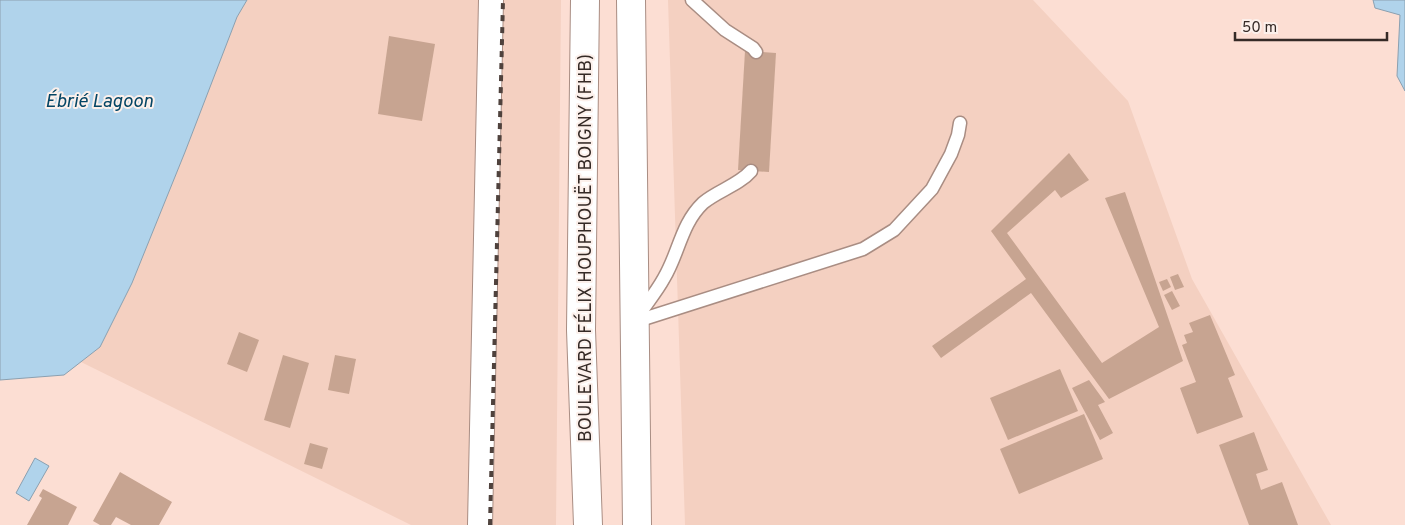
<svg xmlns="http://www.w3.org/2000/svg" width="1405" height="525" viewBox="0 0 1405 525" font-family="Overpass,sans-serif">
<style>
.built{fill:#f4d0c1}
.water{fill:#b0d3eb;stroke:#8ba0b0}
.building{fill:#c7a491}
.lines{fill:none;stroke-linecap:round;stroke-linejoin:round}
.service-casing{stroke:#a98d83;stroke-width:15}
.minor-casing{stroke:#a98d83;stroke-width:26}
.trunk-casing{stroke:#a98d83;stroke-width:30}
.service{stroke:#fff;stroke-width:12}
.minor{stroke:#fff;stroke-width:24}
.trunk{stroke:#fff;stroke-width:28}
.rail{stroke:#4f423d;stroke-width:4;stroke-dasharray:6 6;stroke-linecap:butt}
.labels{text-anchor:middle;stroke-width:4;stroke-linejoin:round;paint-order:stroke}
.street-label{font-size:18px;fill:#352a26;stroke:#fcf0eb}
.water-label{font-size:19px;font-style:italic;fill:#044565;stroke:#fcf0eb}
</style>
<rect width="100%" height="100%" fill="#fcded3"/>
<g class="built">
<polygon points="247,0 561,0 556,525 411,525 81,362 100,347 132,283 185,152 237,17"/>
<polygon points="668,0 1033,0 1128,101 1192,279 1331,525 685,525"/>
</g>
<g class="water">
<polygon points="0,0 247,0 237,17 185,152 132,283 100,347 64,375 0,380"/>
<polygon points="1373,0 1405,0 1405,91 1397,76 1400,15 1375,8"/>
<polygon points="35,458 49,466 29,501 16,493"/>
</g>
<g class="building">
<polygon points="389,36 435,44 422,121 378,114"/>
<polygon points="745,51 776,53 769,172 738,170"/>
<polygon points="1069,153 1089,180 1061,198 1055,190 1007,233 1102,363 1159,327 1105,198 1125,192 1183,361 1109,399 1031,293 941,358 932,346 1026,279 991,231"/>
<polygon points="1178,274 1184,287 1175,290 1170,277"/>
<polygon points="1167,279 1171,287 1163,291 1159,282"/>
<polygon points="1172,291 1180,306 1172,310 1164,295"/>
<polygon points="1210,315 1235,375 1228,378 1243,417 1197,434 1180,388 1196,382 1182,345 1187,343 1184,335 1193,332 1189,323"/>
<polygon points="239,332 259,340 247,372 227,364"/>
<polygon points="283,355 309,363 290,428 264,420"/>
<polygon points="335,355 356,359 349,394 328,390"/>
<polygon points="1060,369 1078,411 1008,440 990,398"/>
<polygon points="1089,380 1105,402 1098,405 1113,433 1100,440 1072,388"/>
<polygon points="1084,414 1103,459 1019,494 1000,449"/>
<polygon points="1254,432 1268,470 1256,474 1261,490 1282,482 1298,525 1249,525 1219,445"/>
<polygon points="310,443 328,448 322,469 304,464"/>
<polygon points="120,472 172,502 159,525 131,525 116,517 111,525 100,525 93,521"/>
<polygon points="43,489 77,507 68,525 27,525 42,498 39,496"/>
</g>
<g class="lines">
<g class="service-casing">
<g id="service">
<polyline points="692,0 725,30 753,48 756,52"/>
<path d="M638 316C647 303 657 291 664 278 679 253 681 224 703 203 717 191 739 185 751 171"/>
<polyline points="634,322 863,249 894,230 932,189 951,154 958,135 960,123"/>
</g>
</g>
<g class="minor-casing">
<polyline id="minor" points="480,525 491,0"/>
</g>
<g class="trunk-casing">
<g id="trunk">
<polyline points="585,0 581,330 588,525"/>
<polyline points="631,0 637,525"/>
</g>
</g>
<use href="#service" class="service"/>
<use href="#minor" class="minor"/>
<use href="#trunk" class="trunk"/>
<polyline class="rail" points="490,525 503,0"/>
</g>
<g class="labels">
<g class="street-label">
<text transform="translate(585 248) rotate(-90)" y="6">BOULEVARD FÉLIX HOUPHOUËT BOIGNY (FHB)</text>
</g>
<g class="water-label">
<text x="99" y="107">Ébrié Lagoon</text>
</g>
</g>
<path d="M1235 32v8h152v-8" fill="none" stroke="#352a26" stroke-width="2.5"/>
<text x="1242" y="32" font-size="15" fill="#352a26" stroke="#fcf0eb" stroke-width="4" paint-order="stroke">50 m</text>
</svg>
